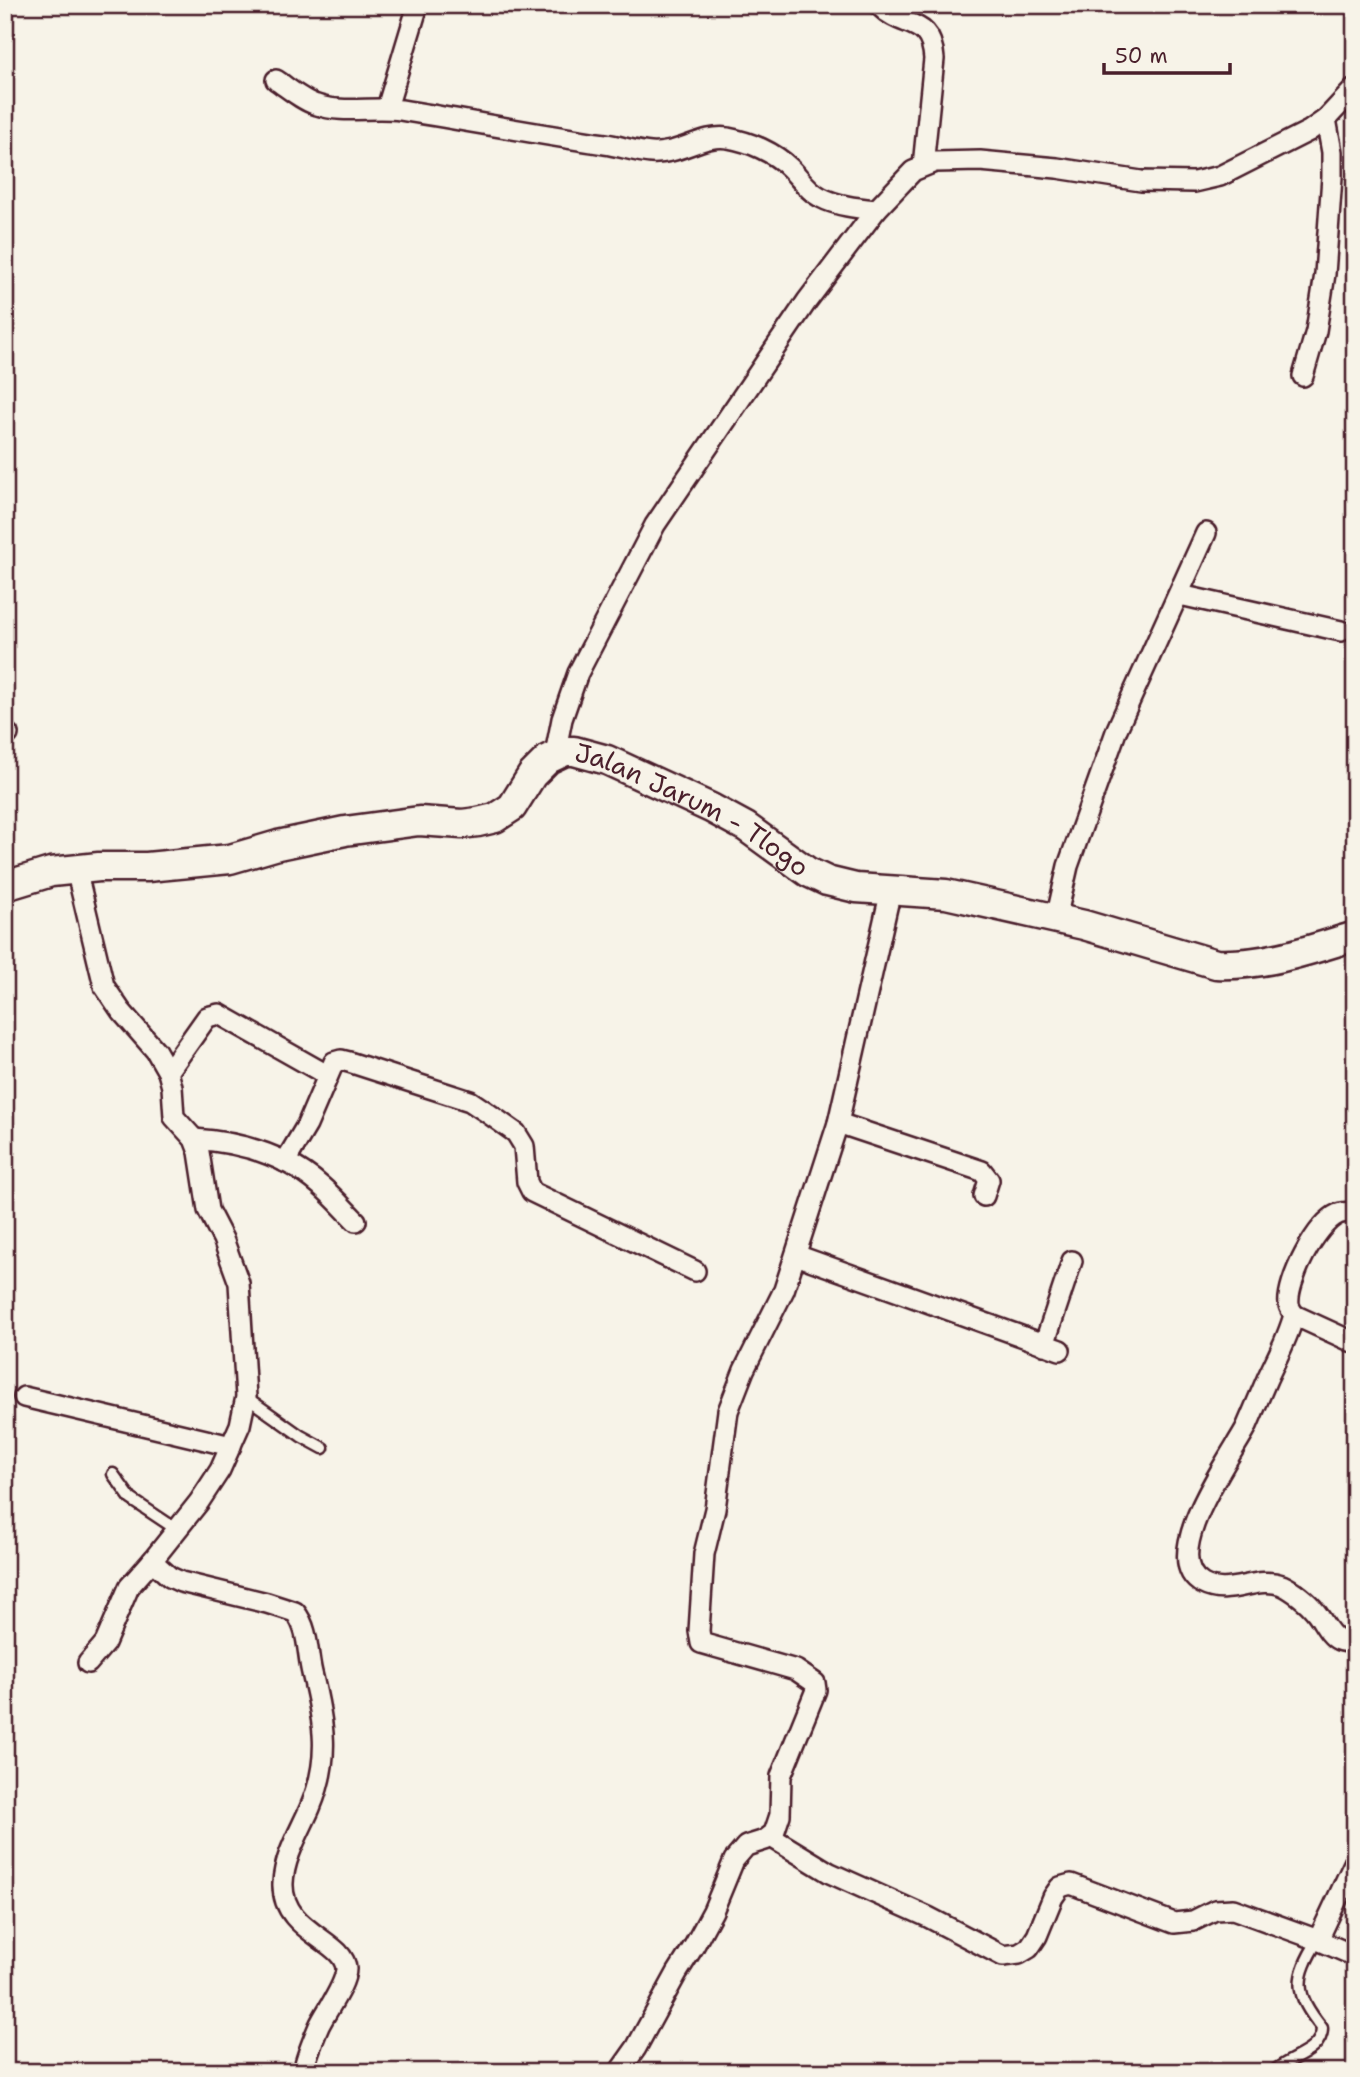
<svg xmlns="http://www.w3.org/2000/svg" width="1360" height="2077" viewBox="0 0 1360 2077" font-family="'Shantell Sans',sans-serif">
<style>
.lines{fill:none;stroke-linecap:round;stroke-linejoin:round}
.lane-casing{stroke:#4a1f2b;stroke-width:15}
.street-casing{stroke:#4a1f2b;stroke-width:24}
.secondary-casing{stroke:#4a1f2b;stroke-width:33}
.lane{stroke:#f7f3e8;stroke-width:10}
.street{stroke:#f7f3e8;stroke-width:19}
.secondary{stroke:#f7f3e8;stroke-width:28}
.labels{text-anchor:middle;stroke-width:6;stroke-linejoin:round;paint-order:stroke}
.street-label{font-size:26px;fill:#4a1f2b;stroke:#f7f3e8}
</style>
<rect width="100%" height="100%" fill="#f7f3e8"/>
<filter id="ink" filterUnits="userSpaceOnUse"><feTurbulence type="fractalNoise" baseFrequency=".0143" numOctaves="2"/><feDisplacementMap in="SourceGraphic" scale="14" xChannelSelector="R" yChannelSelector="G"/><feConvolveMatrix kernelMatrix="1 2 1 2 8 2 1 2 1" color-interpolation-filters="sRGB"/></filter>
<g filter="url(#ink)">
<g class="lines">
<g class="lane-casing">
<g id="lane">
<polyline points="246,1397 301,1436 323,1448"/>
<polyline points="113,1474 131,1499 176,1529"/>
<path d="M1273 2072C1289 2057 1322 2053 1322 2028 1294 1993 1294 1979 1318 1940"/>
</g>
</g>
<g class="street-casing">
<g id="street">
<path d="M879 5C903 31 931 15 934 59L923 166"/>
<path d="M276 80C288 88 303 101 317 105 343 114 373 106 401 110 469 121 536 134 605 144 620 146 636 152 651 153 679 155 702 134 728 138 750 142 774 152 790 168 799 177 808 191 820 197 837 206 857 208 876 210"/>
<polyline points="387,108 418,5"/>
<polyline points="1303,376 1316,331 1325,274 1332,177 1332,152 1326,119"/>
<polyline points="1180,595 1341,631"/>
<polyline points="5,734 8,734"/>
<polyline points="555,754 562,719 578,673 655,525 807,301 876,210 913,171 935,162 980,161 1057,168 1141,181 1194,182 1220,176 1309,131 1326,119 1355,88"/>
<path d="M76 869 104 986 121 1011 156 1051 168 1072 172 1087 174 1117 194 1139 199 1152 208 1210 223 1239 239 1283 246 1397 240 1425 220 1470 199 1502 152 1561 170 1577 181 1582 267 1603 295 1612C309 1629 307 1653 312 1673 324 1722 331 1759 310 1808 300 1831 284 1857 283 1883 281 1932 345 1940 346 1969 346 1985 326 2011 319 2026 313 2040 306 2057 303 2072"/>
<polyline points="1056,919 1068,866 1117,729 1206,533"/>
<polyline points="168,1072 207,1017 219,1014 327,1075"/>
<polyline points="838,1123 982,1171 989,1180 984,1196"/>
<path d="M194 1139C239 1142 286 1155 321 1186 334 1197 345 1210 356 1221"/>
<polyline points="285,1162 307,1125 334,1062 341,1060 349,1062 470,1101 485,1111 516,1133 524,1146 527,1182 532,1192 695,1271"/>
<path d="M1355 1212C1350 1212 1343 1212 1338 1214 1316 1224 1286 1282 1289 1305 1289 1307 1293 1313 1294 1315 1288 1338 1277 1357 1267 1379 1260 1395 1253 1412 1246 1428 1230 1458 1156 1559 1203 1584 1229 1598 1256 1575 1282 1585 1293 1590 1308 1602 1315 1611 1323 1620 1328 1635 1339 1640 1344 1642 1350 1642 1355 1642"/>
<polyline points="796,1255 1060,1350"/>
<polyline points="1294,1315 1355,1343"/>
<polyline points="1044,1345 1072,1261"/>
<polyline points="24,1397 231,1446"/>
<polyline points="88,1663 105,1643 129,1587 152,1561"/>
<polyline points="771,1837 830,1873 928,1917 1003,1956 1019,1954 1029,1948 1037,1936 1053,1897 1060,1887 1071,1884 1174,1923 1193,1921 1215,1910 1233,1909 1318,1940 1355,1956"/>
<polyline points="1318,1940 1355,1861"/>
<polyline points="619,2072 636,2048 677,1973 694,1946 713,1911 734,1860 746,1846 765,1840 774,1833 780,1815 781,1776 816,1690 815,1683 796,1670 701,1643 699,1631 704,1554 715,1509 728,1411 744,1370 784,1290 838,1123 891,890"/>
</g>
</g>
<g class="secondary-casing">
<g id="secondary">
<path id="s1" d="M5 886 51 872 99 867H147L230 859 278 845 345 831 419 821 462 824 478 822 495 818 512 807 532 775 548 759 565 751H574L607 760 711 808 746 827 808 872 827 881 856 888 946 894 1084 925 1216 964C1264 966 1310 950 1355 936"/>
</g>
</g>
<use href="#lane" class="lane"/>
<use href="#street" class="street"/>
<use href="#secondary" class="secondary"/>
</g>
</g>
<g class="labels">
<g class="street-label">
<text dy="9" stroke="none"><textPath href="#s1" startOffset="738">Jalan Jarum - Tlogo</textPath></text>
</g>
</g>
<rect width="1360" height="2077" fill="none" stroke="#f7f3e8" stroke-width="28"/>
<rect x="14" y="14" width="1332" height="2049" fill="none" stroke="#4a1f2b" stroke-width="2.5" filter="url(#ink)"/>
<path d="M1104 63v10h126v-10" fill="none" stroke="#4a1f2b" stroke-width="3.5"/>
<text x="1115" y="63" font-size="21" fill="#4a1f2b" stroke="#f7f3e8" stroke-width="5" paint-order="stroke">50 m</text>
</svg>
